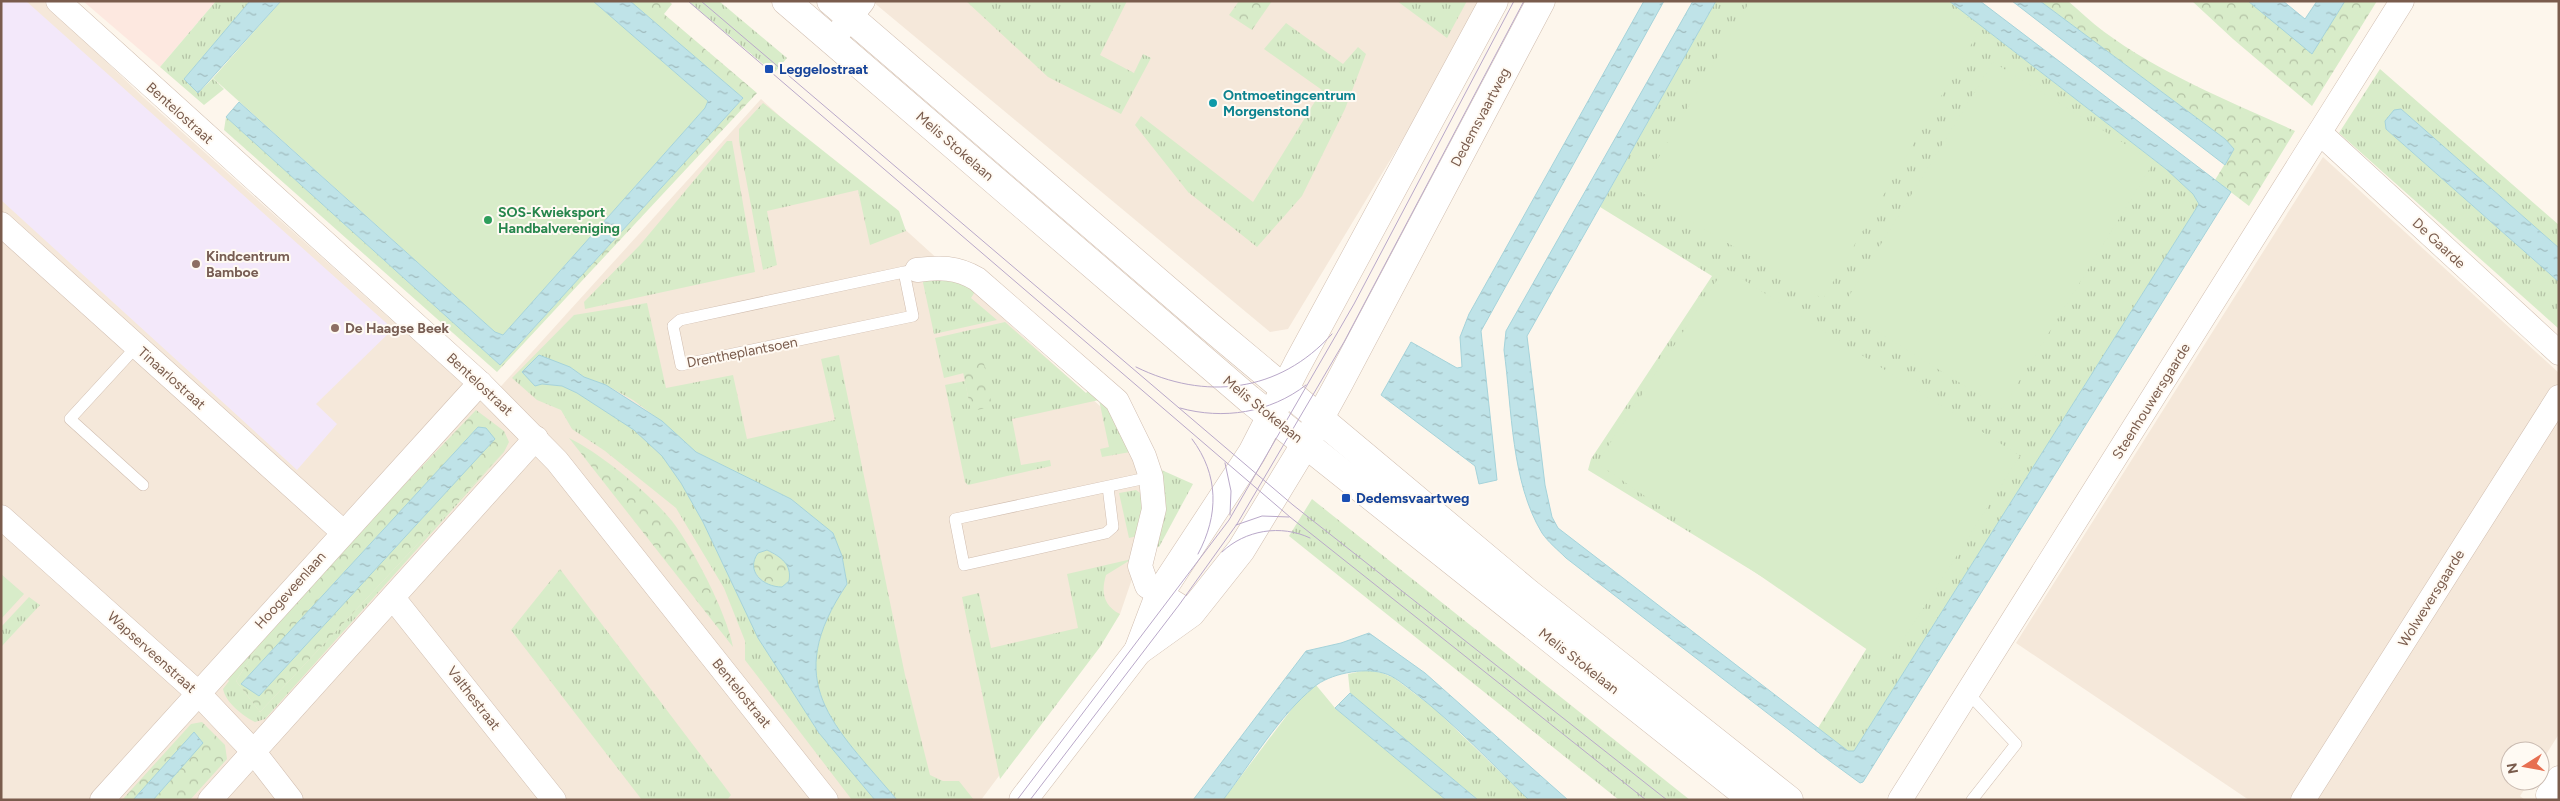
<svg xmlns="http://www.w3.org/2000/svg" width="2560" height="801" viewBox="0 0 2560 801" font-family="Figtree,sans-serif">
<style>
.residential{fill:#f5e8da}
.commercial{fill:#fde8e0}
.education{fill:#f3e8fa}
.grass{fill:url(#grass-tufts)}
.forest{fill:url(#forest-crowns);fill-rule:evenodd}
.pitch{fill:#d8ecc9}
.water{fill:url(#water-ripples);stroke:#a5d3da;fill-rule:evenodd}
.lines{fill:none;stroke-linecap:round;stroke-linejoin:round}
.service-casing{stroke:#d1beb0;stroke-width:12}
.minor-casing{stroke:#d1beb0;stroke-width:25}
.tertiary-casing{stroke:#d1beb0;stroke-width:29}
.service{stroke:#fff;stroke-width:11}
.minor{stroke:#fff;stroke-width:24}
.tertiary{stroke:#fff;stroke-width:28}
.tram{stroke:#b9a8c9;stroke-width:1}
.transit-dot{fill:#1a4fb4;stroke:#fffaf3;stroke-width:2}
.culture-dot{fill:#0f9aa8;stroke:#fffaf3;stroke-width:2}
.leisure-dot{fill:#2e9e5b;stroke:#fffaf3;stroke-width:2}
.education-dot{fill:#8d6e63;stroke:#fffaf3;stroke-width:2}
.labels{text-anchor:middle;stroke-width:4;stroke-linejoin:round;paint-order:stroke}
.transit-label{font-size:14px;font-weight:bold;fill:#164399;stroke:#fffaf3;text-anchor:start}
.culture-label{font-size:14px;font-weight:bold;fill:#0d838f;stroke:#fffaf3;text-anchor:start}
.street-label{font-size:14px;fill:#7a5c4d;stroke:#fffaf3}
.leisure-label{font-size:14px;font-weight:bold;fill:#27864d;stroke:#fffaf3;text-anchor:start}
.education-label{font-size:14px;font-weight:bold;fill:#785e54;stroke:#fffaf3;text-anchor:start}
</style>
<defs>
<pattern id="grass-tufts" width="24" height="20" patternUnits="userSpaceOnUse" patternTransform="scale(1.25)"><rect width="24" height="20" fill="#d8ecc9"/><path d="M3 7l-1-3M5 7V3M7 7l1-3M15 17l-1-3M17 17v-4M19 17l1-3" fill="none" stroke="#b4c2a5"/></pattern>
<pattern id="forest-crowns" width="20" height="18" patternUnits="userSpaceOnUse" patternTransform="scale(1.25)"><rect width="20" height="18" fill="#d8ecc9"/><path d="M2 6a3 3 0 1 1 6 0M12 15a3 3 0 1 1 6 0" fill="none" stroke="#b4c2a5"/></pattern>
<pattern id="water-ripples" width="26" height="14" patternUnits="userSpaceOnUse" patternTransform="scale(1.25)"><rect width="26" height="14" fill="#bfe3e8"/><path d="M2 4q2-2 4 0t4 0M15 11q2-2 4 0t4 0" fill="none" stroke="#a0bbbe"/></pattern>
</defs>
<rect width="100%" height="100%" fill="#fdf6ec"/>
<g class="residential">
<polygon points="1,1 43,1 143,97 485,404 761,99 1111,416 1138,466 1144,544 1120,614 981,800 1,800"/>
<polygon points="872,1 1479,1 1412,124 1288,329 1270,332"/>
<polygon points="2323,157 2559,373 2559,734 2540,764 2540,751 2510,751 2510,781 2530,781 2520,796 2525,800 2249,800 2016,643"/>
</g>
<polygon class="commercial" points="83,1 216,1 160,67"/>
<polygon class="education" points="1,1 26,1 393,329 316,404 337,424 297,470 1,200"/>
<g class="grass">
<polygon points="216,1 250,1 184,79 198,93 213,78 224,89 204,105 160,67"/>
<polygon points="688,1 719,1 787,58 774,73"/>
<polygon points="966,1 1127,1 1100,55 1134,73 1143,54 1151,58 1121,114 1048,77"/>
<polygon points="1397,1 1467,1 1447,38"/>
<polygon points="1716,1 1949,1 2166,169 2193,194 2199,204 1854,751 1848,751 1818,728 1870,643 1588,470 1591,459 1712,276 1600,207"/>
<polygon points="1286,23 1343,64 1358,47 1366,54 1345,109 1302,196 1257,247 1188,192 1135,125 1141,116 1253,202 1322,90 1264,49"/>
<polygon points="2380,69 2559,225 2559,248 2401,109 2385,121 2386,129 2559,282 2559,329 2339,133"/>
<polygon points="763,103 899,211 906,231 870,245 858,190 767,211 777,265 763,270 739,141 739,129"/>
<polygon points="727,141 732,141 755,272 585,309 584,302 640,245"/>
<polygon points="943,277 976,290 971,298 997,320 934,334 922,278"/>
<path d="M647 303 666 388 733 375 747 439 835 420 821 359 839 355 905 675 930 775 943 781H959L974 800H897C833 724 780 683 847 584L842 556 833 533 791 499 696 452 661 421 633 400 606 385 584 377 570 367 541 384 562 386 577 393 634 430 662 456 681 483 703 522 758 638 819 733 875 800H852L745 660V641L724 588 676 508 605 451 572 429 561 410 537 400 512 378 574 315Z"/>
<polygon points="1005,322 1086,393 1091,388 1114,412 1136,451 1102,457 1100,449 1109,447 1099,400 1012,419 1021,465 1050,460 1051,466 968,485 965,482 945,385 965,381 971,411 962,362 964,373 944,378 935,338"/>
<path d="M504 452 265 719 255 722C243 716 226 703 223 689L229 681 224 675 274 621 236 681 260 712Z"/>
<polygon points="1157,468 1193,484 1159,547 1154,546"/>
<polygon points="1136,490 1143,495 1142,535 1129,538 1119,493"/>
<polygon points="1312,499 1690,800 1619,800 1289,536"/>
<path d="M1132 559 1106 575C1101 592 1103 605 1120 614L1100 647 1000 779 962 597 979 593 991 648 1078 628 1067 574Z"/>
<polygon points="560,569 731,795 727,800 642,800 511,630"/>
<polygon points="29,597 40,605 1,647 1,627"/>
<polygon points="1367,670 1382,673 1394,678 1435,709 1529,800 1478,800 1350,693 1348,674"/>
</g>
<g class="forest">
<polygon points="630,1 669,1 672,4 664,14 757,93 497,372 224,130 226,117 500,365 743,98"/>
<polygon points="1239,1 1272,1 1252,30 1229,15"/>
<path d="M2040 1H2068C2080 11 2091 22 2103 31 2161 74 2231 102 2295 131L2249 206 2215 180 2234 149 2225 139Z"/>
<polygon points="2192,1 2248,1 2312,53 2345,1 2377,1 2312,106 2233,39"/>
<polygon points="983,358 992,407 971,411 961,362"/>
<path d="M476 410 504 431 509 442 504 452 260 712 236 681 274 621ZM478 427 495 439 259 696 241 684Z"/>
<path d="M569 438C600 453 650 494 672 521 694 550 726 612 733 647Z"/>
<path d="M767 550 784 560 791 571 789 581 782 587C766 587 760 581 752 567L754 559 758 553Z"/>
<polygon points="202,722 225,745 227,759 190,800 153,800 203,743 194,732 133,800 122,800 191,724"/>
</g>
<g class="pitch">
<polygon points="281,1 593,1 708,101 705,108 503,335 495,332 213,78"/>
<polygon points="1750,1 1940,1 1982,26 1823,299 1639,191"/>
<polygon points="1993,62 2154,162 2002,409 1841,309"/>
<polygon points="1725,268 2020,456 1888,664 1597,463"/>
<polygon points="1,574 24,594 1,619"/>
<polygon points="1316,685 1335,708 1446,800 1223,800 1297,702"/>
</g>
<g class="water">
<polygon points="250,1 281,1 198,93 184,79"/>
<polygon points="593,1 630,1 743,98 500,365 226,117 239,102 495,332 503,335 705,108 708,101"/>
<polygon points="1644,1 1664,1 1481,331 1497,480 1479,484 1475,466 1381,395 1411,342 1457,368 1462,367 1460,337 1469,314"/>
<path d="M1693 1H1716L1527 336 1545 485 1552 517 1558 528 1848 751H1854L2199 204 2193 194 2166 169 1949 1H1980L2231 192 1863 782 1860 783 1823 756 1566 558C1558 550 1548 542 1542 533 1511 482 1512 409 1504 350L1506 331Z"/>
<polygon points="2012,1 2040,1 2225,139 2234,149 2225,165"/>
<polygon points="2248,1 2283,1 2305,19 2317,1 2345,1 2312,54"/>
<polygon points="2401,109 2559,248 2559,282 2386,129 2385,121 2394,110"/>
<path d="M539 355 570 367 584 377 606 385 662 421 696 452 791 499 833 533 842 556 847 584C780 683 833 724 897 800H875L819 733 758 638 703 522 681 483 662 456 634 430 577 393 562 386 542 384 535 386 522 372ZM767 550C781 557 792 564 789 581L782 587C763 587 745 571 758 553Z"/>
<polygon points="478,427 486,428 495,439 259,696 241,684"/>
<path d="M1369 633 1425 673 1568 800H1529C1492 764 1456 725 1415 693 1405 686 1395 676 1383 673 1363 667 1329 674 1314 687 1279 716 1251 763 1223 800H1193L1306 651 1341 643Z"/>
<polygon points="1350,693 1478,800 1446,800 1335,708"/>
<polygon points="194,732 203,743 153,800 133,800"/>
</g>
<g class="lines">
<g class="service-casing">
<g id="service">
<polyline points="904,272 913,316 681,365 673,326 680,320 904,272 917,270"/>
<polyline points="137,346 70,419 143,485"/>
<polyline points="1108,487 1113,527 1106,533 964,565 955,519 1151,477"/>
<polyline points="1968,693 2016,744 1972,800"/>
</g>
</g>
<g class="minor-casing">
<g id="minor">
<polyline points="58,1 480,383 557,461 826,800"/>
<polyline points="832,41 863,1"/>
<polyline points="2320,133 2559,353"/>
<polyline points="1,224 343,532"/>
<path d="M917 270C939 267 957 267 977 279L1117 401 1144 456 1151 477 1154 509 1140 566 1147 586 1191 613"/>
<polyline points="1,517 198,693 253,751 291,800"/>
<polyline points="393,598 554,800"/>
<polyline points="102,800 480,383"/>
<polyline points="210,800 536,438"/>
<polyline points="1900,800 2402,1"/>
<polyline points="2303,800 2559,397"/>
<polyline points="2549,800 2548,795 2559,778"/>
</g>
</g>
<g class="tertiary-casing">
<g id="tertiary">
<polyline points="786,1 1249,399 1753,800"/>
<polyline points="831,1 1208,325 1528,593 1789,800"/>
<polyline points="1138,651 1160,593 1252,453 1297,365 1494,1"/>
<polyline points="1023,800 1138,651 1191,613 1241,550 1306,443 1339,383 1541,1"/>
</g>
</g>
<use href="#service" class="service"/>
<use href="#minor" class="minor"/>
<use href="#tertiary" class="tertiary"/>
<g class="tram">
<polyline points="688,1 1290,517 1646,800"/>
<polyline points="701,1 1293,505 1667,800"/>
<path d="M1136 367C1205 401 1279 393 1332 334"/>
<path d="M1180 408C1223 420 1270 413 1306 385"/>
<path d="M1192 439C1219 475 1219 515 1198 554"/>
<polyline points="1225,463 1231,491 1230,515"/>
<polyline points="1236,525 1262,516 1289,517"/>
<path d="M1222 552C1245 530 1281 524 1310 538"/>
<polyline points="1017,800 1229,520 1354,304 1514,1"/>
<polyline points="1030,800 1179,605 1237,524 1344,342 1524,1"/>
</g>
</g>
<g class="transit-dot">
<rect x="764" y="64" width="10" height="10" rx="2.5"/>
<rect x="1341" y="493" width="10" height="10" rx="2.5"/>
</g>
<circle class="culture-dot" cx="1213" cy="103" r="5"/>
<circle class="leisure-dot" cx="488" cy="220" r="5"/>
<g class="education-dot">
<circle cx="196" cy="264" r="5"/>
<circle cx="335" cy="328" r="5"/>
</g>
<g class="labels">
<g class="transit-label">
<text x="779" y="74">Leggelostraat</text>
<text x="1356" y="503">Dedemsvaartweg</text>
</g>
<g class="culture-label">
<text x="1223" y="100">Ontmoetingcentrum<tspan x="1223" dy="16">Morgenstond</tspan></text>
</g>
<g class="street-label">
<text transform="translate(180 113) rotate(42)" y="5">Bentelostraat</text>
<text transform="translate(1480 117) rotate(-62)" y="5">Dedemsvaartweg</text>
<text transform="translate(955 146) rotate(41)" y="5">Melis Stokelaan</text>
<text transform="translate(2439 243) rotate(43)" y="5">De Gaarde</text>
<text transform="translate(742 352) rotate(-11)" y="5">Drentheplantsoen</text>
<text transform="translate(172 378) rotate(42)" y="5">Tinaarlostraat</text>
<text transform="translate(480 384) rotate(43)" y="5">Bentelostraat</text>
<text transform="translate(2151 401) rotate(-58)" y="5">Steenhouwersgaarde</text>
<text transform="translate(1263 409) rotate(39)" y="5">Melis Stokelaan</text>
<text transform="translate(290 590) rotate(-48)" y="5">Hoogeveenlaan</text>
<text transform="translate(2431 598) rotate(-58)" y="5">Wolweversgaarde</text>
<text transform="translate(152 652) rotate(42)" y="5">Wapserveenstraat</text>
<text transform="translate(1579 661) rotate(38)" y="5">Melis Stokelaan</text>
<text transform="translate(742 693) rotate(51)" y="5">Bentelostraat</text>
<text transform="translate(474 698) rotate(52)" y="5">Valthestraat</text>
</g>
<g class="leisure-label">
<text x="498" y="217">SOS-Kwieksport<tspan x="498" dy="16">Handbalvereniging</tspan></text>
</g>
<g class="education-label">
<text x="206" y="261">Kindcentrum<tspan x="206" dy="16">Bamboe</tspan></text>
<text x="345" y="333">De Haagse Beek</text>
</g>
</g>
<rect width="2560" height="801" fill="none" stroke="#7a5c4d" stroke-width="5"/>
<g transform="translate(2525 766) rotate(259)"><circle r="24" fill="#fffaf3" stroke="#cabbb1"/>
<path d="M0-4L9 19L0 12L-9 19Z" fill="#e76f51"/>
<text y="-8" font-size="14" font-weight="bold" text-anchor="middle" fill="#7a5c4d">N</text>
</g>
</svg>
